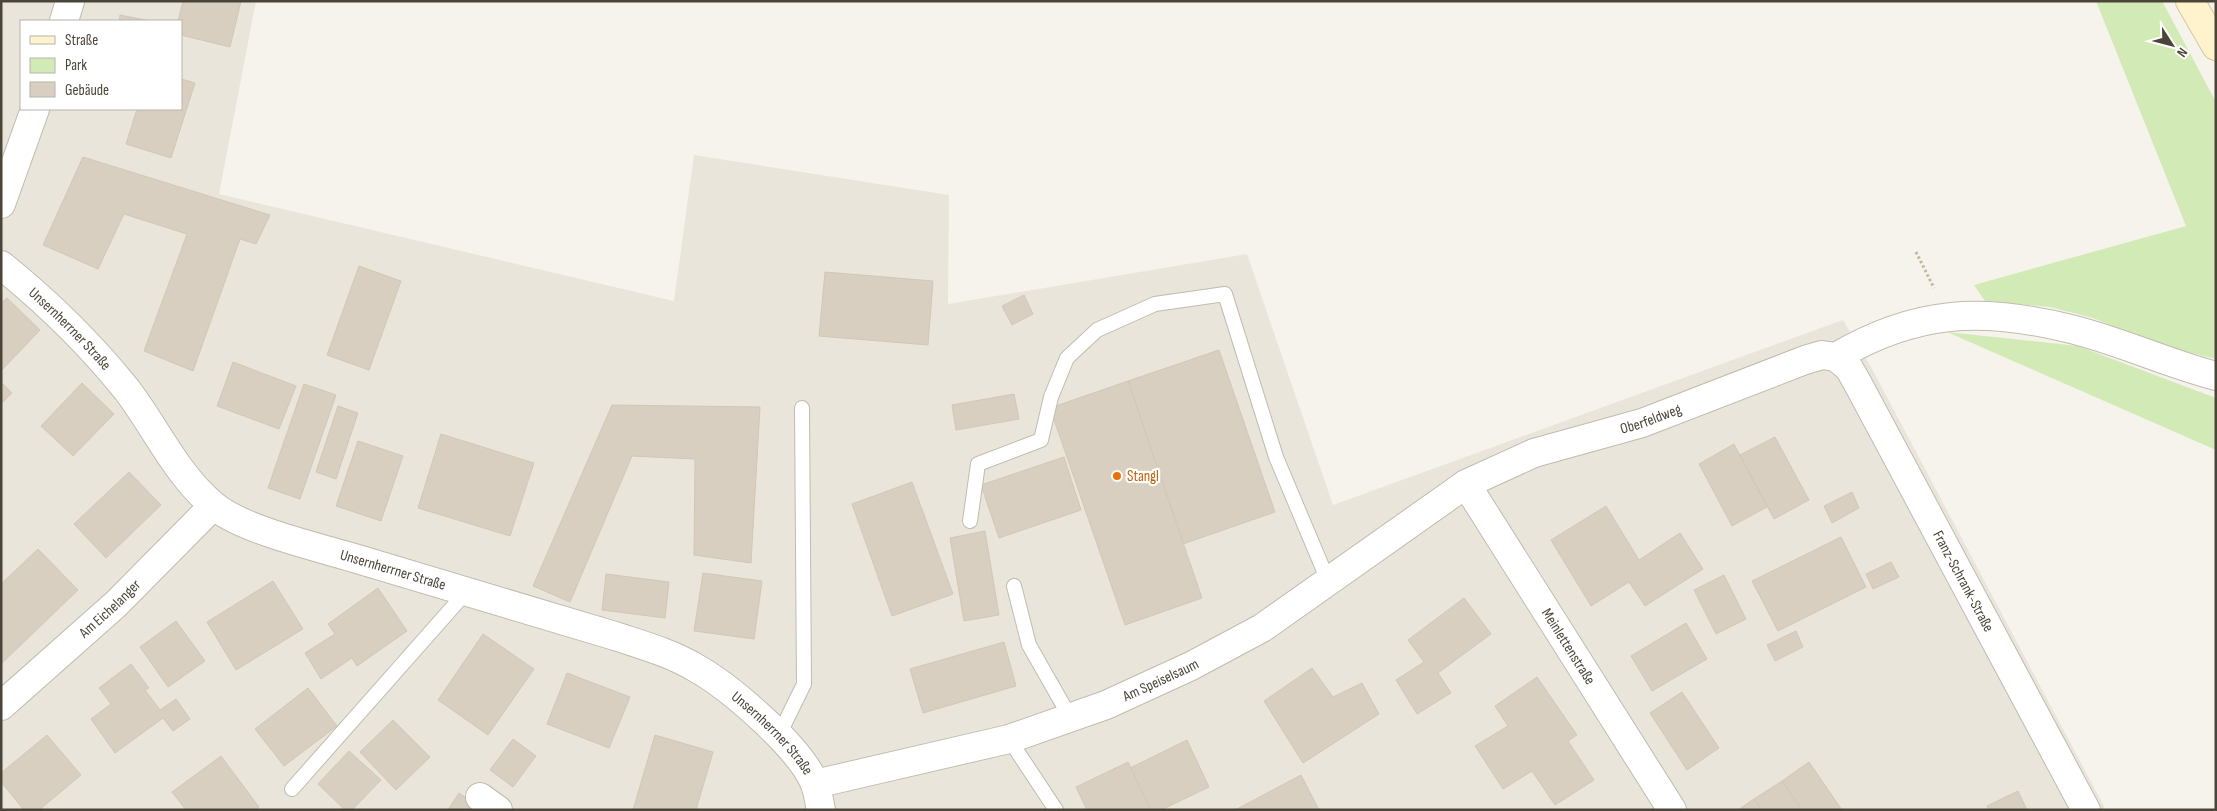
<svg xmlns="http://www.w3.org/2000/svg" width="2217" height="811" viewBox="0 0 2217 811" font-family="'Sofia Sans Condensed',sans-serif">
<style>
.residential{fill:#eae5da;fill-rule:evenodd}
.green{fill:#d2eab5}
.building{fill:#d8cfc1;stroke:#d3c7b4}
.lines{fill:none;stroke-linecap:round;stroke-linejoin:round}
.lane-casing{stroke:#c2bbae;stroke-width:16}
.street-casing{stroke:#c2bbae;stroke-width:30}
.secondary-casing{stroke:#d6c79b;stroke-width:30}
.path{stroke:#c4b79f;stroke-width:3;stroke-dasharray:2.5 2.5;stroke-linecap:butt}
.lane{stroke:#fff;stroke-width:14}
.street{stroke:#fff;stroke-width:28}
.secondary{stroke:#fff3cd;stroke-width:28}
.food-dot{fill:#e8710a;stroke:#fff;stroke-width:2}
.labels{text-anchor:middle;stroke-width:4.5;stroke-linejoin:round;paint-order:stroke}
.street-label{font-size:15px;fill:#4b4439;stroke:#fff}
.food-label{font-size:15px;fill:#c56008;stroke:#fff;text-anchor:start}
</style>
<rect width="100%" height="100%" fill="#f6f3ec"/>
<path class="residential" d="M1 1H256L219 194 674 301 694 155 949 195 948 304 1247 254 1333 505 1843 320 1871 367 2106 810H1ZM21 21H181V109H21Z"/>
<g class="green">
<polygon points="2096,1 2162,1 2216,102 2216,359 2160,345 2093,318 2050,307 1985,301 1974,285 2186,226"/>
<polygon points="1947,332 2078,346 2216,398 2216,450"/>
</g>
<g class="building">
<polygon points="183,1 241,1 230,47 181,35 181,21 178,21"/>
<polygon points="120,15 150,21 119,21"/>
<polygon points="181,79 195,83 171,158 126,144 137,109 181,109"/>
<polygon points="83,157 270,215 256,244 240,239 193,371 144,351 187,234 124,214 98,269 43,245"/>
<polygon points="359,266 401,281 369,370 327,355"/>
<polygon points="825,272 933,281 928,345 819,336"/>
<polygon points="1024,295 1033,314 1012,325 1002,306"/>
<polygon points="7,298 40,330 1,371 1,303"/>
<polygon points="1219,350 1275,512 1183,544 1128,381"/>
<polygon points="233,362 296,386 279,429 217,406"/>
<polygon points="1128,381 1202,598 1125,625 1050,408"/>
<polygon points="1,382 12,393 1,404"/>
<polygon points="82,383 114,414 73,456 41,426"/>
<polygon points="304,384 336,395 300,499 268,488"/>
<polygon points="1014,394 1019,419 956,430 952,405"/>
<polygon points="612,405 760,407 751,563 694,555 695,459 632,456 570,602 533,586"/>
<polygon points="338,406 358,413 336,479 316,472"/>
<polygon points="441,434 534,463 510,536 418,508"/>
<polygon points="1775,437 1809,500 1774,519 1740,455"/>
<polygon points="358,441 403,456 381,521 336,506"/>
<polygon points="1734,444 1767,507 1732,526 1699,464"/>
<polygon points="1064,457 1081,510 999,538 981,485"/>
<polygon points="129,472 161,505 106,558 74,524"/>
<polygon points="912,482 953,594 892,616 852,504"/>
<polygon points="1852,492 1859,508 1832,523 1824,506"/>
<polygon points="1606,506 1639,560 1680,533 1703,569 1645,606 1629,582 1591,606 1551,540"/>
<polygon points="985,531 999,615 964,621 950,538"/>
<polygon points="1841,537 1866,587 1778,631 1752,581"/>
<polygon points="38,549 78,590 1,664 1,584"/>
<polygon points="1891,562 1899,577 1873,589 1866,574"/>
<polygon points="703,573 762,581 754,639 694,631"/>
<polygon points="606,574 669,582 665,618 602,610"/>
<polygon points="1724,575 1746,619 1716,634 1694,590"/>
<polygon points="273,581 303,629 236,670 207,622"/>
<polygon points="378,588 407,631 357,666 352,658 321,679 305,653 335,634 328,624"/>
<polygon points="1464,598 1491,634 1438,673 1451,693 1417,714 1396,680 1424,662 1408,640"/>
<polygon points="176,621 205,661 168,687 140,647"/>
<polygon points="1686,623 1707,659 1652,691 1631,656"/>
<polygon points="1796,631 1803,647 1775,661 1767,645"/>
<polygon points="483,634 534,669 488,735 438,700"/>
<polygon points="1004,642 1016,686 923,713 910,669"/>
<polygon points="131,664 149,688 145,690 160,710 176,699 190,719 173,731 163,718 115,753 91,719 111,704 99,688"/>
<polygon points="1312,668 1333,697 1362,683 1379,714 1303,763 1264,701"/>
<polygon points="567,673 630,697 609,748 547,724"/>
<polygon points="1537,677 1577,735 1568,741 1594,780 1555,805 1532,771 1503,789 1475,746 1508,726 1495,706"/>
<polygon points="308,688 337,726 284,766 255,729"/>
<polygon points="1682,692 1719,748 1687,770 1650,713"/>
<polygon points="393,720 430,757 396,790 360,752"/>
<polygon points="47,735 81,775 39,810 24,810 1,782 1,773"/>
<polygon points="655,735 713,752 696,810 633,810"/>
<polygon points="513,739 536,756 513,787 490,770"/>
<polygon points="1187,740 1209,787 1161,810 1151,810 1130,768"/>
<polygon points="349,751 381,780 352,810 345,810 318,784"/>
<polygon points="221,756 259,807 256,810 186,810 172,792"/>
<polygon points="1128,762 1151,810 1087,810 1076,787"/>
<polygon points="1809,762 1842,810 1802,810 1782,781"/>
<polygon points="1301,775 1319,810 1235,810"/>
<polygon points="1782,781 1802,810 1762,810 1754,799"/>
<polygon points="2018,791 2027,810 1989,810 1987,806"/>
<polygon points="459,793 480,807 478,810 448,810"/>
<polygon points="1754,799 1762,810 1738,810"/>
</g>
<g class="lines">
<g class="lane-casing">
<g id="lane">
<polyline points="970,521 978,464 1041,440 1051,397 1067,358 1097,330 1155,304 1225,294 1276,457 1329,583"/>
<polyline points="1014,586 1029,645 1070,717"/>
<polyline points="778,737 804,684 802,408"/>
<polyline points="1009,739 1056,810"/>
<polyline points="292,789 467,591"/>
</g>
</g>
<g class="street-casing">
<g id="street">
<polyline points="64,21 70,1"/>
<polyline points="1,204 35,109"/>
<path id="s1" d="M1 265C47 302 90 344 127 390 156 428 176 474 213 505 240 529 317 547 354 558 441 584 528 610 615 636 642 645 671 653 696 668 730 687 800 747 815 784 818 792 819 801 821 810"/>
<path id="s2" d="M1836 357 1849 368 1858 384 2086 810"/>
<path d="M1836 357C1915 310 1982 307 2071 329 2120 341 2166 363 2216 376"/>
<path id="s3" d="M1466 484 1672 810"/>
<path id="s4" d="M1 706 116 604 213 506"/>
<path id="s5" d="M815 784 1009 739 1106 705 1191 666 1262 628 1466 484 1534 453 1642 423 1805 360 1822 355 1836 357"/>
<polyline points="480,797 498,810"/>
</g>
</g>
<g class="secondary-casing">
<polyline id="secondary" points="2190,1 2216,46"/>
</g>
<polyline class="path" points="1916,252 1934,288"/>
<use href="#lane" class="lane"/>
<use href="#street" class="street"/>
<use href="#secondary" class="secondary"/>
</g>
<circle class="food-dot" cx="1117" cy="476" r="5"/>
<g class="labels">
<g class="street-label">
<text dy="5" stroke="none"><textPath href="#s1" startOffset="94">Unsernherrner Straße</textPath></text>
<text dy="5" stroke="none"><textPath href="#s5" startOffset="922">Oberfeldweg</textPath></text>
<text dy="5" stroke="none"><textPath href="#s1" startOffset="514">Unsernherrner Straße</textPath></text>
<text dy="5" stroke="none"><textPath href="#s2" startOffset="259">Franz-Schrank-Straße</textPath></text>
<text dy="5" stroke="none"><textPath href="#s4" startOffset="146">Am Eichelanger</textPath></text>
<text dy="5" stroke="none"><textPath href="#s3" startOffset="192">Meinlettenstraße</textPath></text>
<text dy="5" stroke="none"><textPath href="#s5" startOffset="362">Am Speiselsaum</textPath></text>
<text dy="5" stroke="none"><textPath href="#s1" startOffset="934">Unsernherrner Straße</textPath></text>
</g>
<g class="food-label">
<text x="1127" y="481">Stangl</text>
</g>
</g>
<rect width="2217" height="811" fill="none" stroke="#4b4439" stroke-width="5"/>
<rect x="20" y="20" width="162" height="90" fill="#ffffff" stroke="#b7b4b0"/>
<rect x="30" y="36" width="25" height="8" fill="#fff3cd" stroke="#b7b4b0"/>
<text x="65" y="45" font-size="15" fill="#4b4439">Straße</text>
<rect x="30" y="58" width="25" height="15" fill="#d2eab5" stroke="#b7b4b0"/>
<text x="65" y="70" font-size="15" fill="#4b4439">Park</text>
<rect x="30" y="82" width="25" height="15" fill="#d8cfc1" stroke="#b7b4b0"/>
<text x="65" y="95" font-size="15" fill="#4b4439">Gebäude</text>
<g transform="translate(2172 45) rotate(126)" stroke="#ffffff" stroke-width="4" paint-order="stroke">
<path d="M0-4L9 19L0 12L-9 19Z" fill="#4b4439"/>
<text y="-8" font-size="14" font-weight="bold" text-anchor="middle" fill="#4b4439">N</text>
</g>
</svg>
